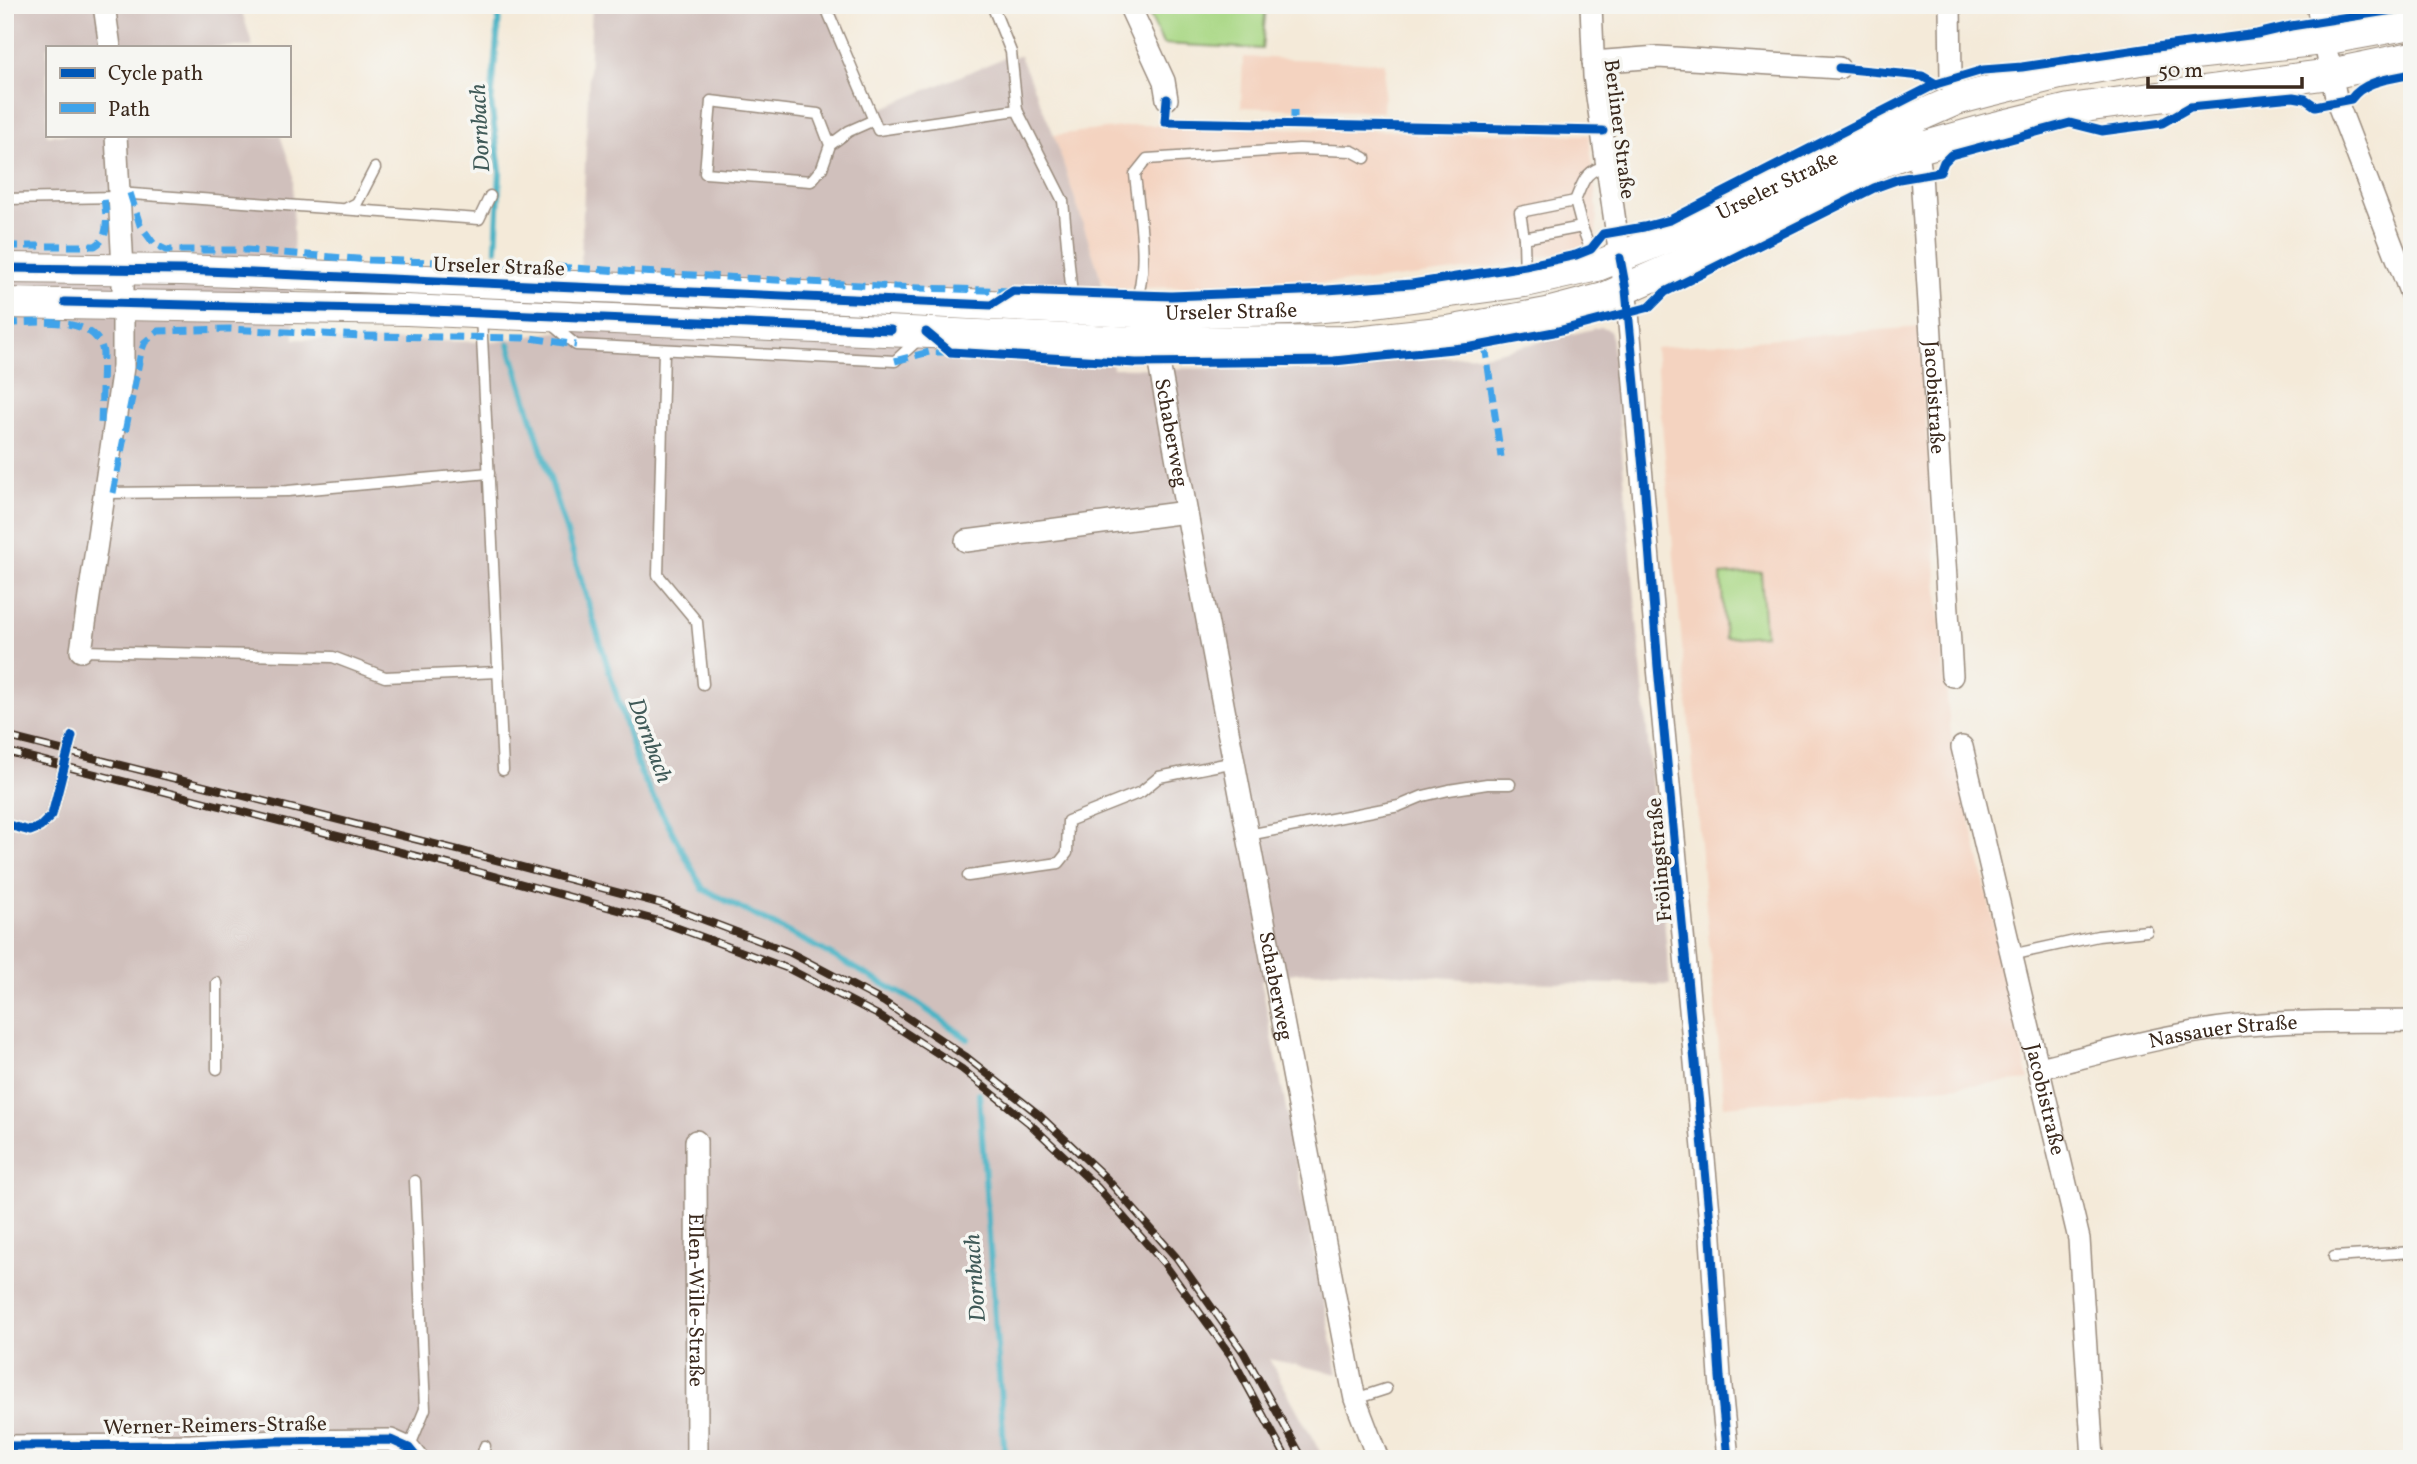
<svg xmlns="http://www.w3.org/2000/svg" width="2417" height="1464" viewBox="0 0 2417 1464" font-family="Vollkorn,serif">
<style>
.built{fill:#f4d3c0}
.industrial{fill:#d0c0bc}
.green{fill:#aad886;stroke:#728152;stroke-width:2}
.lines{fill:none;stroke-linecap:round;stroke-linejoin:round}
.stream{stroke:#48b3c5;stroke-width:6}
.lane-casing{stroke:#988a7c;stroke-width:13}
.street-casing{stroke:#988a7c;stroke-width:24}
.secondary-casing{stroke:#988a7c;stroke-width:32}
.lane{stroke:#fff;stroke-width:10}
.street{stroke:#fff;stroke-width:21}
.secondary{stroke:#fff;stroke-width:30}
.rail-casing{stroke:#3b2a1e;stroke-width:8}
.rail{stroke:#f6f6f2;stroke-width:5;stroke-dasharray:16;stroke-linecap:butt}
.lane-bridge-casing{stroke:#988a7c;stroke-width:13;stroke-linecap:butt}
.lane-bridge{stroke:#fff;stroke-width:10}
.quiet{stroke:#3fa3ea;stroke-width:7;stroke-dasharray:14 7;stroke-linecap:butt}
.cycleway-casing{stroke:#f6f6f2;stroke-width:13}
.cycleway{stroke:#0057b8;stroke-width:9}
.labels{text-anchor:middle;stroke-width:7;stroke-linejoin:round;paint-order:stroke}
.street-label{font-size:21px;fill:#3b2a1e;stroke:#f6f6f2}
.water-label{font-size:23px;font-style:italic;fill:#405a58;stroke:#f6f6f2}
</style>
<rect width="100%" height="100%" fill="#f6f6f2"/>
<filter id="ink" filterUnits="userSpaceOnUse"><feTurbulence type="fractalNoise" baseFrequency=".0143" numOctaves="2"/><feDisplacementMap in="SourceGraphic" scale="14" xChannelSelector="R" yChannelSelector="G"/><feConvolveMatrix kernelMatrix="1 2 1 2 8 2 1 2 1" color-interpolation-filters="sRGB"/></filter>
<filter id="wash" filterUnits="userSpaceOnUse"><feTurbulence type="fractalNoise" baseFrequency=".00686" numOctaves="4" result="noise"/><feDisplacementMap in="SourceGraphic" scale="28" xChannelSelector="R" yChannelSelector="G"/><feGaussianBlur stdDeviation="1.57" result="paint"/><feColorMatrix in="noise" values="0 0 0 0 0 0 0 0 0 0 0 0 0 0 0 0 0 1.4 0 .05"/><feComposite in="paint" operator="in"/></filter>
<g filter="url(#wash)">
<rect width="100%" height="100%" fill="#f4ead9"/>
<g class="built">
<polygon points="1243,57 1385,63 1383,112 1241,107"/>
<polygon points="1139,125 1589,135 1597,210 1596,235 1585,245 1569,251 1506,265 1361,282 1113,289 1101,279 1054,135"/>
<polygon points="1919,327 1943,660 1951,734 2029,1080 1724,1106 1655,348"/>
</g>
<polygon class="industrial" points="5,5 240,5 253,47 47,47 47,135 280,135 293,173 294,339 495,342 578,328 592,5 835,5 876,111 1006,57 1020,56 1054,135 1101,279 1113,368 1288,369 1490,354 1601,327 1609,329 1611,333 1670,985 1504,982 1343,970 1295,973 1261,980 1338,1374 1269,1359 1324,1459 5,1459"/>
<g class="green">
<polygon points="1145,5 1266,5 1262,49 1163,44"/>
<polygon points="1761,572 1765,635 1725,638 1721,575"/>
</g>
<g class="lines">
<g class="stream">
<polyline points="496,249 500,171 491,103 500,5"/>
<polyline points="509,344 640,772 703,889 815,946 916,1002 968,1039"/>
<polyline points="979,1094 1005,1459"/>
</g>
</g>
</g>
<g filter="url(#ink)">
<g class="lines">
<g class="lane-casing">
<g id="lane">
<polyline points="825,5 878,130 1017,110 1063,201 1073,307"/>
<polyline points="992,5 1011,52 1017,110"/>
<polyline points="830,145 818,114 711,101 705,173 811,181 822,168 830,145 849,131 874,120"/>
<polyline points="118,193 479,219 490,196"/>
<polyline points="5,199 119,197"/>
<path d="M1575 201C1583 182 1585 170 1607 166"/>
<polyline points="347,208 357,203 375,168"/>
<polyline points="1524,238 1520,212 1575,201 1582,227"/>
<polyline points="1525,281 1524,238 1582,227 1596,264"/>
<path d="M1133 309C1151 269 1139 217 1135 174L1147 159 1299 149 1352 151 1365 158"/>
<polyline points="481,316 503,770"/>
<polyline points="551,324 576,345 895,361 920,338"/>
<polyline points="664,350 658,575 697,622 703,684"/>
<polyline points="104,493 288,491 489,473"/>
<polyline points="81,651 333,657 385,677 498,672"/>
<polyline points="1248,835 1399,806 1423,796 1449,790 1487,784 1510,784"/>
<polyline points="968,876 1059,863 1067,853 1068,821 1141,792 1159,777 1235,762"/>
<polyline points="2011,955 2098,936 2147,931"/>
<polyline points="217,1069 217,983"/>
<polyline points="2334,1257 2412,1252"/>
<polyline points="1355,1399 1386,1389"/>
<polyline points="409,1448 425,1409 415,1181"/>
<polyline points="481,1459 485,1446"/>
</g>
</g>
<g class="street-casing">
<g id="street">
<polyline points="104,5 110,47"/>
<polyline points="1129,5 1164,81 1167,99"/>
<polyline points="1591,5 1594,76 1628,312 1658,667 1710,1223 1720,1377 1728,1459"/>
<polyline points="1950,5 1951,79 1956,100"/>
<polyline points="2317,5 2337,102 2412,297"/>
<polyline points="1593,62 1658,57 1839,68"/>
<path id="s1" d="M1916 137 1921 174 1952 676"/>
<path id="s2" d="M1157 329 1159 363 1177 461 1349 1370 1355 1399 1378 1459"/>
<polyline points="966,541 1186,512"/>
<polyline points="81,651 123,367 123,269 116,135"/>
<path id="s3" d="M1962 747 2079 1239 2093 1459"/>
<path id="s4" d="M2040 1068C2113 1050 2185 1029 2261 1024 2311 1020 2362 1022 2412 1021"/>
<path id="s5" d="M696 1141 697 1459"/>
<polyline points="5,1446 191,1445 276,1441 391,1440 409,1448 418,1459"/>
</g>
</g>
<g class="secondary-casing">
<g id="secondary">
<path id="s6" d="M5 268 182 270 697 291 1155 313 1289 310 1368 303 1525 282 1597 266 1672 236 1913 119 1956 100 1986 92 2060 74 2140 60 2323 40 2412 24"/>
<polyline points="5,303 407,310 1137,342 1356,341 1448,331 1547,313 1604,298 1681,264 1877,164 1919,148 1991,128 2069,109 2330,74 2412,57"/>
</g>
</g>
<use href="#lane" class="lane"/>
<use href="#street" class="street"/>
<use href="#secondary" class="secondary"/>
<g class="rail-casing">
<g id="rail">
<polyline points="5,736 466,852 662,904 789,952 884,1002 965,1056 1038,1114 1106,1178 1176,1257 1244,1353 1303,1459"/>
<polyline points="5,751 471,870 659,921 789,969 878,1015 962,1069 1029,1123 1097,1187 1163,1262 1231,1356 1287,1459"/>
</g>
</g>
<use href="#rail" class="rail"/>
<g class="lane-bridge-casing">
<polyline id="lane-bridge" points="52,815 72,736"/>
</g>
<use href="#lane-bridge" class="lane-bridge"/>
<g class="quiet">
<polyline points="1294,124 1294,109"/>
<polyline points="130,193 140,225 154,244 166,250 246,250 369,260 504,264 895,287 1009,291"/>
<path d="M5 246H95C112 237 105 213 104 196"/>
<path d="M5 323C34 323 98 314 103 353L101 427"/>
<polyline points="1485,345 1501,457"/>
<polyline points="895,361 929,352 948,352"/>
<polyline points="113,493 141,352 145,342 158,331 231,329 361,336 531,338 576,345"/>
</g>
<g class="cycleway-casing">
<g id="cycleway">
<polyline points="1839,68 1922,76 1936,84"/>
<polyline points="1167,99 1165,122 1603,131"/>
<polyline points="1620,258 1626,290 1644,479 1658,667 1710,1223 1720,1377 1728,1459"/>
<polyline points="5,268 182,270 991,305 1013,291 1171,296 1327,290 1412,284 1525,266 1576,255 1591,249 1603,234 1644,227 1670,220 1936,84 1983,70 2022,67 2164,46 2257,34 2291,26 2412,7"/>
<polyline points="65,302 407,310 891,330"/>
<path d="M926 332 950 352 1136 363 1334 361 1472 347 1554 332 1650 307 1665 292 1874 188 1899 179 1940 172 1944 162 1951 155 2070 123 2102 131 2162 123 2190 107 2293 97 2305 99 2315 106 2351 99C2365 80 2390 79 2412 74"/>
<polyline points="5,824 30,831 40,827 52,815 72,736"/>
<polyline points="5,1446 191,1445 276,1441 391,1440 409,1448 418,1459"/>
</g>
</g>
<use href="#cycleway" class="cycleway"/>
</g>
</g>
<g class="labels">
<g class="street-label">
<text transform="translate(1620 129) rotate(83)" y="7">Berliner Straße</text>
<text dy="7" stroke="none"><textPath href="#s6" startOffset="1794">Urseler Straße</textPath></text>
<text transform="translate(499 266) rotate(2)" y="7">Urseler Straße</text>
<text dy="7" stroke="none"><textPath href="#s6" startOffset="1227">Urseler Straße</textPath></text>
<text dy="7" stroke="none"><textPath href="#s1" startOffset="261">Jacobistraße</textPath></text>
<text dy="7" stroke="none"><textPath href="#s2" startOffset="105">Schaberweg</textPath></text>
<text transform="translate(1659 860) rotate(-95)" y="7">Frölingstraße</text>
<text dy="7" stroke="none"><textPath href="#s2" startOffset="668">Schaberweg</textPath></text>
<text dy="7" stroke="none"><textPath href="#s4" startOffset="187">Nassauer Straße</textPath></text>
<text dy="7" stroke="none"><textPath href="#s3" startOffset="362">Jacobistraße</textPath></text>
<text dy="7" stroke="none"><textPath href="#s5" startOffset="159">Ellen-Wille-Straße</textPath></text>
<text transform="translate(215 1425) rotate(-1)" y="7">Werner-Reimers-Straße</text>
</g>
<g class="water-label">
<text transform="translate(479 128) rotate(-93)" y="8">Dornbach</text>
<text transform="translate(651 740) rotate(70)" y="8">Dornbach</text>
<text transform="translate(974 1278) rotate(-94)" y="8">Dornbach</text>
</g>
</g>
<rect width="2417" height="1464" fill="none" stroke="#f6f6f2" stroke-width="28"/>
<rect x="46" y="46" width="245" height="91" fill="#f6f6f2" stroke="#aba49d" stroke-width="2"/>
<rect x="60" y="68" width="35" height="10" fill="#0057b8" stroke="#aba49d" stroke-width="2"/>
<text x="108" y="80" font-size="21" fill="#3b2a1e">Cycle path</text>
<rect x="60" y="103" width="35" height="10" fill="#3fa3ea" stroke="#aba49d" stroke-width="2"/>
<text x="108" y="116" font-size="21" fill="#3b2a1e">Path</text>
<path d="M2148 77v10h154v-10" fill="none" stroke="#3b2a1e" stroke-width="3.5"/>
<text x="2158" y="77" font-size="21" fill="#3b2a1e" stroke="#f6f6f2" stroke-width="5" paint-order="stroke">50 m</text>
</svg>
